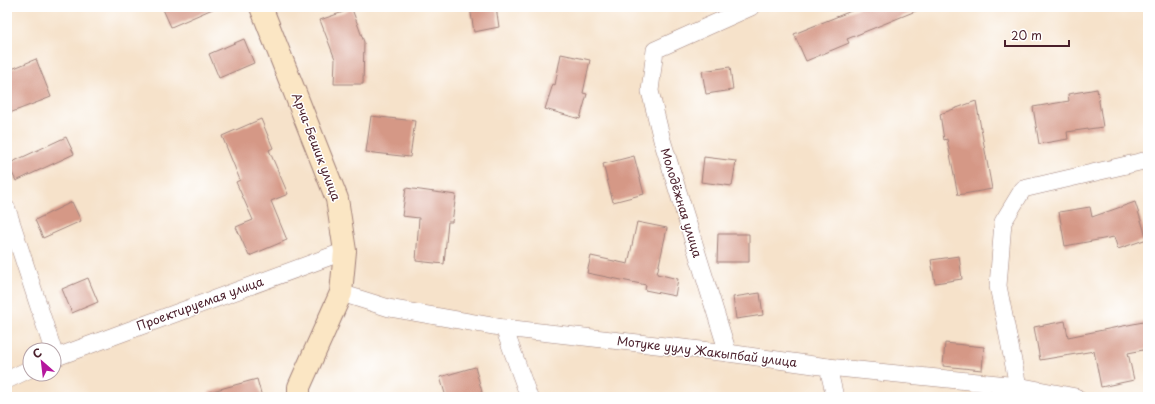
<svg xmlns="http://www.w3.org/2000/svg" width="1155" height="404" viewBox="0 0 1155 404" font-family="'Playpen Sans',sans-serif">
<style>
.building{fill:#d59886}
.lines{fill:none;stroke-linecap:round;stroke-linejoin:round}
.street-casing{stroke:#a0807a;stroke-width:18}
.secondary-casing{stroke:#a0807a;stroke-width:24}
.street{stroke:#fff;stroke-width:17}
.secondary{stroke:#fbe6c4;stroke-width:22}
.labels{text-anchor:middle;stroke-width:3;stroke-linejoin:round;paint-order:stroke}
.street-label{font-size:12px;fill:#4a1f2b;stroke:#fff}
</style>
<rect width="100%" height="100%" fill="#fff"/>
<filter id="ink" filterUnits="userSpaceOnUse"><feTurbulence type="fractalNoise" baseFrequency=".025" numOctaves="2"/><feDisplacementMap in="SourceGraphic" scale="8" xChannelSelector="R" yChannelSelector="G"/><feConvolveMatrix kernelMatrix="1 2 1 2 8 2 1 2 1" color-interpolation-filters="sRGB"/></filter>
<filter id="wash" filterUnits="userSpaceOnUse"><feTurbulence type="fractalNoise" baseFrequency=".012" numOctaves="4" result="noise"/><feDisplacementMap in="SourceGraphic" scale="16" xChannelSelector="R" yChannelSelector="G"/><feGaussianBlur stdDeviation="0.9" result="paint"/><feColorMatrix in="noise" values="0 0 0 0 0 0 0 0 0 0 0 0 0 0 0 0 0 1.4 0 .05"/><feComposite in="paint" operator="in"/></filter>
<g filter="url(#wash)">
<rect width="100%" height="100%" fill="#f6e2ca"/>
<g id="blocks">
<g class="building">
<polygon points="162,7 217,7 171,27"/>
<polygon points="470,7 496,7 499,27 474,32"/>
<polygon points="861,7 923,8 847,39 849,43 806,61 794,34"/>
<polygon points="352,9 364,42 363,84 334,84 335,59 320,20"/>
<polygon points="244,39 254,63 219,78 209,54"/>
<polygon points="561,54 590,60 583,93 587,94 580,119 545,109 553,84 555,85"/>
<polygon points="36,59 51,97 7,114 7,71"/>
<polygon points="730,67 733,90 706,94 702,71"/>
<polygon points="1097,89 1103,127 1067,132 1068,139 1039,144 1033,107 1069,101 1068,94"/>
<polygon points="976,101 992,189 958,195 947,139 944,140 940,114"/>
<polygon points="371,116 415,121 410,157 366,152"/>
<polygon points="261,119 273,148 269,150 288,194 271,201 287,240 249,256 236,227 253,220 236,182 240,180 222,136"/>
<polygon points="66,137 74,154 16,181 8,164"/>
<polygon points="634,156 644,194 613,202 603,164"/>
<polygon points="704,157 736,161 732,186 701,182"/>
<polygon points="406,188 456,195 452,222 448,222 444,264 416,261 419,218 402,216"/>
<polygon points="72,202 81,221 43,238 35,220"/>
<polygon points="1135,202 1147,239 1118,249 1114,237 1065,246 1059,212 1090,207 1092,217"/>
<polygon points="637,222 667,228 657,274 678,279 675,296 645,290 646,285 587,273 591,256 628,264"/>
<polygon points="718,234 749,234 749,262 717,262"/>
<polygon points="959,256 962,279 935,283 931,260"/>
<polygon points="88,278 98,302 72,313 62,289"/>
<polygon points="760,293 763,315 736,319 733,297"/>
<polygon points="1065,321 1068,337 1148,321 1148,349 1128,353 1134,380 1101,387 1094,351 1040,360 1034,327"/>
<polygon points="945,343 984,347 982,370 943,366"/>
<polygon points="475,367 482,392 462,397 446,397 440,377"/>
<polygon points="257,379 262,397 210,397 209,392"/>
</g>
</g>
</g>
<g filter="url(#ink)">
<use href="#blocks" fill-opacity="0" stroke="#a0807a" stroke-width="1"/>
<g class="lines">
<g class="street-casing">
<g id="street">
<polyline points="7,209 53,350"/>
<polyline points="341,293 389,308 504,328 728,353 828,367 1018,386 1076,397"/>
<polyline points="504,328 529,397"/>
<polyline points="728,353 662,140 650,91 655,50 751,7"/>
<polyline points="54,358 345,251"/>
<polyline points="828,367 835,397"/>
<polyline points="7,380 30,369"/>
<polyline points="1018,386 998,286 1003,222 1023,189 1148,160"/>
</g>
</g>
<g class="secondary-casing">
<polyline id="secondary" points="261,7 337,199 345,251 341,293 299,387 299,397"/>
</g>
<use href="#street" class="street"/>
<use href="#secondary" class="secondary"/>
</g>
</g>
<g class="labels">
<g class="street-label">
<text transform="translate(316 147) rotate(69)" y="4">Арча-Бешик улица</text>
<text transform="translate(681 203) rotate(73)" y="4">Молодёжная улица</text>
<text transform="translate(200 304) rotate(-20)" y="4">Проектируемая улица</text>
<text transform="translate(707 352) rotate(7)" y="4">Мотуке уулу Жакыпбай улица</text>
</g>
</g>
<rect width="1155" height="404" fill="none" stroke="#fff" stroke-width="24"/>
<g transform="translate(42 362) rotate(332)"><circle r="19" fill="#ffffff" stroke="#b7a5aa"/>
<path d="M0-3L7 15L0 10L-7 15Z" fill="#b5179e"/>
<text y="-6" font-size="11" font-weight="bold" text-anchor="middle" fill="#4a1f2b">С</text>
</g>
<path d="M1005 40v6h64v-6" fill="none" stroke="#4a1f2b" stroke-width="2"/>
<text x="1011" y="40" font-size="12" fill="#4a1f2b" stroke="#ffffff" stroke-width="3" paint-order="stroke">20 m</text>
</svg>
